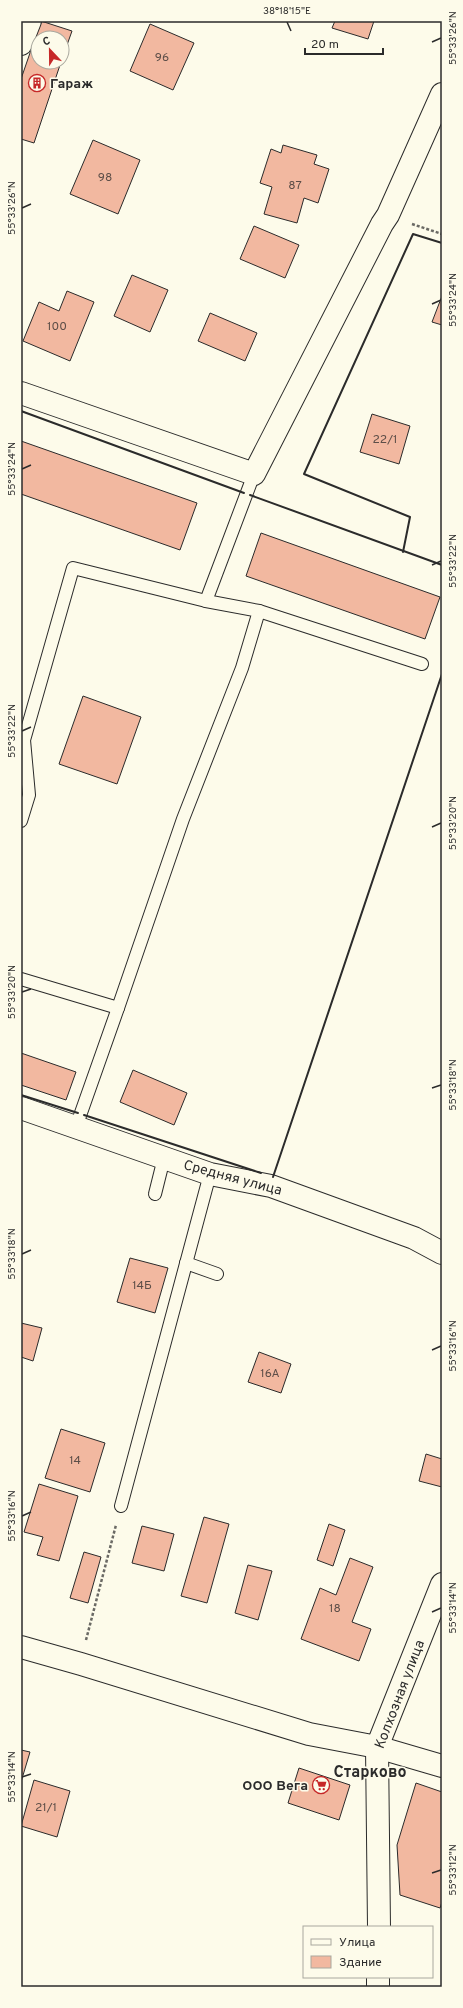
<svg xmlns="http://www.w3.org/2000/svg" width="463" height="2008" viewBox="0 0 463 2008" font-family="Overpass,sans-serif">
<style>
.building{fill:#f2b8a0;stroke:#2b2b2b}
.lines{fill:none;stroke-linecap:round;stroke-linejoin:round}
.lane-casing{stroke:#2b2b2b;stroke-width:14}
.street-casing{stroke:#2b2b2b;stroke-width:24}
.path{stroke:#6a6964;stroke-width:2.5;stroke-dasharray:3 2;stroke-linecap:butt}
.lane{stroke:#fdfbea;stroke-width:12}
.street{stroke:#fdfbea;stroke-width:22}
.wall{stroke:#2b2b2b;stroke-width:2}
.ticks{fill:none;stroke:#2b2b2b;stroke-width:1.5}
.labels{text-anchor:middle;stroke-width:3;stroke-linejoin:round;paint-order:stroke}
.number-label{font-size:12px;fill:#5d4e48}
.poi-label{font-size:14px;font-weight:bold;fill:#2b2b2b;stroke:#fdfbea;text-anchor:start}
.street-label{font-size:14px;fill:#2b2b2b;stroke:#fdfbea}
.quarter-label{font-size:16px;font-weight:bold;fill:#2b2b2b;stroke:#fdfbea}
.neatline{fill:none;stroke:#2b2b2b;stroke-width:1.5}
.ticks-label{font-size:10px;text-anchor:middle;fill:#2b2b2b}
</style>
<rect width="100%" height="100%" fill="#fdfbea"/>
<g class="building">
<polygon points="41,21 72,31 62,59 62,38 38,38 38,62 61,62 34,143 21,139 21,79"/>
<polygon points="335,21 374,21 368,39 332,28"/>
<polygon points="150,24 194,43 173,90 130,71"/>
<polygon points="93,140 140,160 118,214 70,194"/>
<polygon points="283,145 317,155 314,164 329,169 318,203 304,198 297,223 264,214 272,187 260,183 271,149 281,153"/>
<polygon points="254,226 299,245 285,278 240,259"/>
<polygon points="132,275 168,290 150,332 114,316"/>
<polygon points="67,291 94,302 70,361 23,341 39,302 59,311"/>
<polygon points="442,296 442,325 432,322"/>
<polygon points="210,313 257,333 245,361 198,341"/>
<polygon points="372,414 410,426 399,464 360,452"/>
<polygon points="21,441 197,503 180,550 21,494"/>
<polygon points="261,533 440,597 425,639 246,576"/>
<polygon points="83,696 141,717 117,784 59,764"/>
<polygon points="21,1053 76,1072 66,1100 21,1085"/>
<polygon points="133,1070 187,1093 174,1125 120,1102"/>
<polygon points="130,1258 168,1268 155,1313 117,1302"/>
<polygon points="21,1323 42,1328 33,1361 21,1357"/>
<polygon points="259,1352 291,1364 281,1393 248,1382"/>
<polygon points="61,1429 105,1443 90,1492 45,1478"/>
<polygon points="426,1454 442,1459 442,1487 419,1481"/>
<polygon points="39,1484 78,1496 59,1561 37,1555 43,1537 24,1532"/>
<polygon points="204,1517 229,1524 207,1603 181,1596"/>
<polygon points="329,1524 345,1530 333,1566 317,1560"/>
<polygon points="142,1526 174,1534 164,1571 132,1563"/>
<polygon points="84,1552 101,1557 88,1603 70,1598"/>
<polygon points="350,1558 373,1567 352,1622 371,1629 359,1661 301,1639 320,1588 336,1595"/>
<polygon points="248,1565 272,1571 258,1620 235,1613"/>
<polygon points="21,1750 30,1752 21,1782"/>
<polygon points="299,1768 350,1785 339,1820 288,1803"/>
<polygon points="34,1780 70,1791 57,1837 21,1826"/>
<polygon points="416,1783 442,1792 442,1902 440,1908 400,1895 397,1845"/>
</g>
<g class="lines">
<g class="lane-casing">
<g id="lane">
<polyline points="206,601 259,611"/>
<polyline points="21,821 29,795 24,740 73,568 206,601 254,474"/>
<polyline points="21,979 118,1008 183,819 242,668 259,611 422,664"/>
<polyline points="76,1127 118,1008"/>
<polyline points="155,1194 164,1158"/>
<polyline points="186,1263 217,1274"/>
<polyline points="121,1506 210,1174"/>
</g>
</g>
<g class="street-casing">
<g id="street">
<polyline points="21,44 30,21"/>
<polyline points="21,393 254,474 382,224 388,215 442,94"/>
<polyline points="21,1108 210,1174 271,1186 414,1238 442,1253"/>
<polyline points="21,1647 81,1664 309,1734 377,1747 442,1766"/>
<polyline points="379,1927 377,1747 442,1584"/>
<polyline points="378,1987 378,1977"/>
</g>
</g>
<g class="path">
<polyline points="412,224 442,234"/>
<polyline points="86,1640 116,1525"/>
</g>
<use href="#lane" class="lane"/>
<use href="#street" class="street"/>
<g class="wall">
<polyline points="21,411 244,493"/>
<polyline points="250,495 442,565"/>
<polyline points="403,552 410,517 304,474 413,234 442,243"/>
<polyline points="21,1095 78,1113"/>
<polyline points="84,1115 261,1173"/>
<polyline points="273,1177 442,674"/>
</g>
</g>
<path class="ticks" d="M287 22 291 31M432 42 441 38M22 208 31 204M432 304 441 300M22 469 31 465M432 565 441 561M22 731 31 727M432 827 441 823M22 992 31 989M432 1088 441 1085M22 1254 31 1250M432 1350 441 1346M22 1516 31 1512M432 1612 441 1608M22 1777 31 1774M432 1873 441 1870"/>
<defs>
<g id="building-ring" transform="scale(0.9)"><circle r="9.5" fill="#fdfbea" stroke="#c62828" stroke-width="1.5"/><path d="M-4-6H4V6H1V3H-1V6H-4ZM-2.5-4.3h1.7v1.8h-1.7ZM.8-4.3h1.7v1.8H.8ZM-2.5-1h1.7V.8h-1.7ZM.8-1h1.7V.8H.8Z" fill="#c62828"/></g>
<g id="supermarket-ring" transform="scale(0.9)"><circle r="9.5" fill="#fdfbea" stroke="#c62828" stroke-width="1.5"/><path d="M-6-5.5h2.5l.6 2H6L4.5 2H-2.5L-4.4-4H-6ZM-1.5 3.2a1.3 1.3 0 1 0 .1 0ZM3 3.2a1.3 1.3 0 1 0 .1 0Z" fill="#c62828"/></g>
</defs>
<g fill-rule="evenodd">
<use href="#building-ring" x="37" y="83"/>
<use href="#supermarket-ring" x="321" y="1785"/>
</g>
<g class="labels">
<g class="number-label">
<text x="162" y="61">96</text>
<text x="105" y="181">98</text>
<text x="295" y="189">87</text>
<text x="57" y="330">100</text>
<text x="385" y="443">22/1</text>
<text x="142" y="1289">14Б</text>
<text x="270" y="1377">16А</text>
<text x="75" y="1464">14</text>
<text x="335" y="1612">18</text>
<text x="46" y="1811">21/1</text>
</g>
<g class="poi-label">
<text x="50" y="88">Гараж</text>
<text x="308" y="1790" text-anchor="end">ООО Вега</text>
</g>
<g class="street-label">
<text transform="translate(233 1177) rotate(15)" y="5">Средняя улица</text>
<text transform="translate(399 1694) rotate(-69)" y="5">Колхозная улица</text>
</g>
<g class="quarter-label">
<text x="370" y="1777">Старково</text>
</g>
</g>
<rect width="463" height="2008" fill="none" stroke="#fdfbea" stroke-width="44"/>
<rect x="303" y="1926" width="130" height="52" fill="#fdfbea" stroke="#a9a89e"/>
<rect x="311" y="1939" width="20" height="6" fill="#fdfbea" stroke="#a9a89e"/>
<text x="339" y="1946" font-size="12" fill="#2b2b2b">Улица</text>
<rect x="311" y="1956" width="20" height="12" fill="#f2b8a0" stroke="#a9a89e"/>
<text x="339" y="1966" font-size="12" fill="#2b2b2b">Здание</text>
<g transform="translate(50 50) rotate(338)"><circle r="19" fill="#fdfbea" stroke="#a9a89e"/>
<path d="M0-3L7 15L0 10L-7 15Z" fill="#c62828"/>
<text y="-6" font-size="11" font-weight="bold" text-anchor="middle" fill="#2b2b2b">С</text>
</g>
<path d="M305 48v6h78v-6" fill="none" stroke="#2b2b2b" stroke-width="2"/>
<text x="311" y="48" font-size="12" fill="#2b2b2b" stroke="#fdfbea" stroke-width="3" paint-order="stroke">20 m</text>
<rect x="22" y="22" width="419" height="1964" class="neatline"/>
<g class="ticks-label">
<text x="287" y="14">38°18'15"E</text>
<text transform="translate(452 38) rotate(-90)" y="4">55°33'26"N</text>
<text transform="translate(11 208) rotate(-90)" y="4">55°33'26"N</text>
<text transform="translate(452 300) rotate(-90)" y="4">55°33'24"N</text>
<text transform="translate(11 469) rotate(-90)" y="4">55°33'24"N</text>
<text transform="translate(452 561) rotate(-90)" y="4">55°33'22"N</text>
<text transform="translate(11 731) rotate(-90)" y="4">55°33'22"N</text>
<text transform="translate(452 823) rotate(-90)" y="4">55°33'20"N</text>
<text transform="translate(11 992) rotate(-90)" y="4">55°33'20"N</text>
<text transform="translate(452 1085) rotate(-90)" y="4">55°33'18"N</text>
<text transform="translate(11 1254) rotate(-90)" y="4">55°33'18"N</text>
<text transform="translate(452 1346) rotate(-90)" y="4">55°33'16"N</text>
<text transform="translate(11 1516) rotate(-90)" y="4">55°33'16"N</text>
<text transform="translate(452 1608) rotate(-90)" y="4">55°33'14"N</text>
<text transform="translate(11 1777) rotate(-90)" y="4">55°33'14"N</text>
<text transform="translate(452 1870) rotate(-90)" y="4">55°33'12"N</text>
</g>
</svg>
